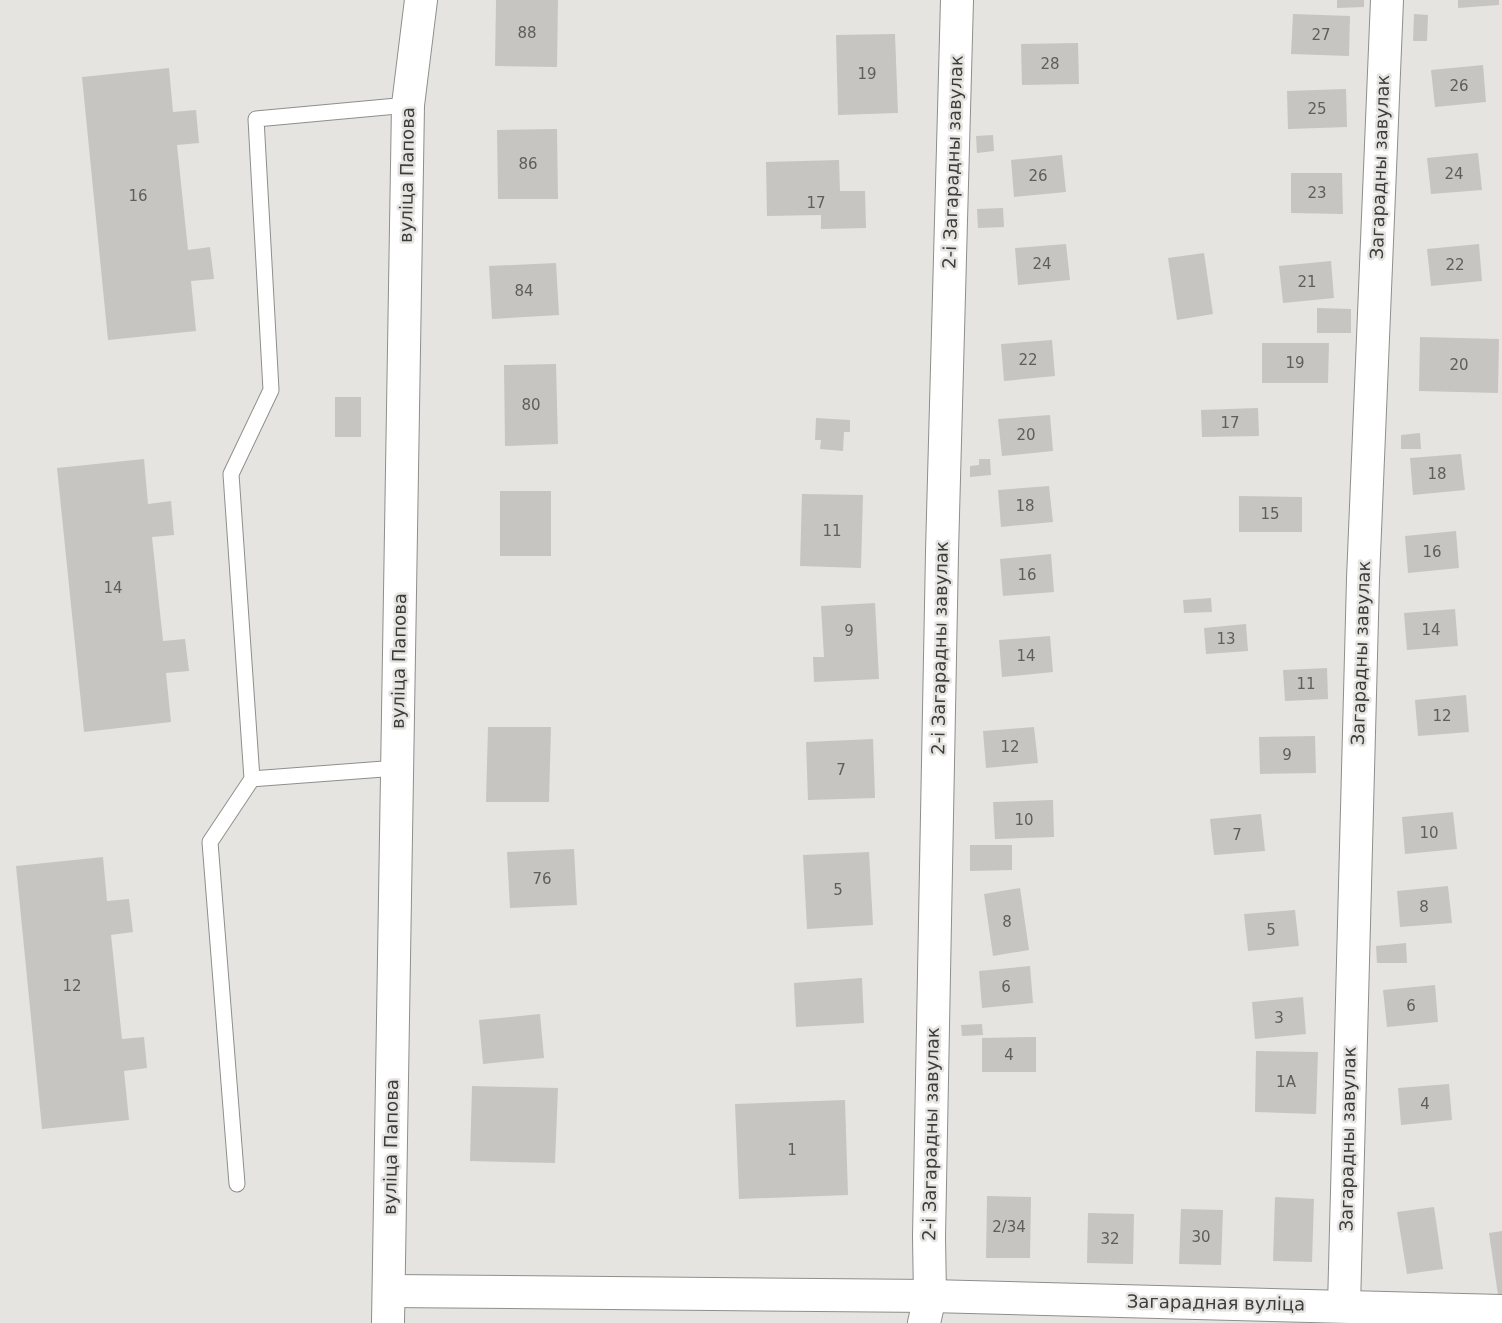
<svg xmlns="http://www.w3.org/2000/svg" width="1502" height="1323" viewBox="0 0 1502 1323" font-family="'DejaVu Sans',sans-serif">
<style>
.building{fill:#c6c5c2}
.lines{fill:none;stroke-linecap:round;stroke-linejoin:round}
.lane-casing{stroke:#8e8e8b;stroke-width:17}
.street-casing{stroke:#8e8e8b;stroke-width:34}
.lane{stroke:#fff;stroke-width:15}
.street{stroke:#fff;stroke-width:32}
.labels{text-anchor:middle;stroke-width:5;stroke-linejoin:round;paint-order:stroke}
.number-label{font-size:15px;fill:#5e5e5d}
.street-label{font-size:18px;fill:#3c3c3b;stroke:#e5e4e1}
</style>
<rect width="100%" height="100%" fill="#e5e4e1"/>
<g class="building">
<polygon points="496,0 558,0 557,67 495,66"/>
<polygon points="1337,0 1364,0 1364,7 1337,8"/>
<polygon points="1458,0 1499,0 1499,5 1458,8"/>
<polygon points="1293,14 1350,16 1349,56 1291,54"/>
<polygon points="1414,14 1428,15 1427,41 1413,41"/>
<polygon points="895,34 898,113 838,115 836,35"/>
<polygon points="1078,43 1079,84 1022,85 1021,44"/>
<polygon points="1483,65 1486,102 1435,107 1431,70"/>
<polygon points="169,68 173,112 196,110 199,143 177,145 188,250 210,247 214,279 191,281 196,331 108,340 82,77"/>
<polygon points="1346,89 1347,127 1288,129 1287,91"/>
<polygon points="557,129 558,199 498,199 497,130"/>
<polygon points="993,135 994,151 977,153 976,136"/>
<polygon points="1478,153 1482,190 1431,194 1427,158"/>
<polygon points="1062,155 1066,192 1014,197 1011,160"/>
<polygon points="839,160 840,191 865,191 866,228 821,229 821,215 767,216 766,162"/>
<polygon points="1291,173 1342,173 1343,214 1291,213"/>
<polygon points="1003,208 1004,227 978,228 977,209"/>
<polygon points="1066,244 1070,280 1018,285 1015,248"/>
<polygon points="1479,244 1482,281 1431,286 1427,249"/>
<polygon points="1204,253 1213,314 1177,320 1168,258"/>
<polygon points="1331,261 1334,298 1283,303 1279,266"/>
<polygon points="556,263 559,315 492,319 489,266"/>
<polygon points="1317,308 1351,309 1351,333 1317,333"/>
<polygon points="1420,337 1499,339 1498,393 1419,391"/>
<polygon points="1052,340 1055,376 1004,381 1001,344"/>
<polygon points="1262,343 1329,343 1328,383 1262,383"/>
<polygon points="556,364 558,444 505,446 504,365"/>
<rect x="335" y="397" width="26" height="40"/>
<polygon points="1258,408 1259,436 1202,437 1201,410"/>
<polygon points="1050,415 1053,451 1002,456 998,419"/>
<polygon points="816,418 850,420 850,432 844,432 843,451 820,449 821,440 815,440"/>
<polygon points="1420,433 1421,449 1401,449 1401,435"/>
<polygon points="1461,454 1465,490 1413,495 1410,458"/>
<polygon points="144,459 148,504 171,501 174,535 152,537 163,641 185,639 189,671 166,673 171,722 84,732 57,468"/>
<polygon points="979,459 990,459 991,475 970,477 970,466 979,465"/>
<polygon points="1049,486 1053,522 1001,527 998,490"/>
<rect x="500" y="491" width="51" height="65"/>
<polygon points="802,494 863,495 861,568 800,566"/>
<polygon points="1239,496 1302,497 1302,532 1239,532"/>
<polygon points="1456,531 1459,568 1408,573 1405,536"/>
<polygon points="1051,554 1054,592 1003,596 1000,559"/>
<polygon points="1211,598 1212,612 1184,613 1183,600"/>
<polygon points="875,603 879,679 814,682 813,657 824,657 821,606"/>
<polygon points="1455,609 1458,646 1407,650 1404,613"/>
<polygon points="1246,624 1248,651 1206,654 1204,628"/>
<polygon points="1050,636 1053,672 1002,677 999,640"/>
<polygon points="1327,668 1328,699 1285,701 1283,670"/>
<polygon points="1466,695 1469,732 1418,736 1415,700"/>
<polygon points="488,727 551,727 549,802 486,802"/>
<polygon points="1034,727 1038,763 986,768 983,731"/>
<polygon points="1315,736 1316,773 1260,774 1259,737"/>
<polygon points="873,739 875,798 808,800 806,742"/>
<polygon points="1053,800 1054,837 995,839 993,802"/>
<polygon points="1453,812 1457,849 1405,854 1402,817"/>
<polygon points="1261,814 1265,851 1214,855 1210,819"/>
<polygon points="970,845 1012,845 1012,870 970,871"/>
<polygon points="574,849 577,905 510,908 507,852"/>
<polygon points="869,852 873,925 807,929 803,855"/>
<polygon points="103,857 107,901 129,899 133,932 111,935 122,1039 144,1037 147,1068 124,1071 129,1120 42,1129 16,866"/>
<polygon points="1448,886 1452,923 1400,927 1397,891"/>
<polygon points="1020,888 1029,950 993,956 984,894"/>
<polygon points="1295,910 1299,946 1248,951 1244,914"/>
<polygon points="1406,943 1407,963 1377,963 1376,946"/>
<polygon points="1030,966 1033,1003 982,1008 979,971"/>
<polygon points="862,978 864,1023 796,1027 794,983"/>
<polygon points="1435,985 1438,1022 1387,1027 1383,990"/>
<polygon points="1303,997 1306,1034 1255,1039 1252,1002"/>
<polygon points="540,1014 544,1058 483,1064 479,1020"/>
<polygon points="982,1024 983,1035 962,1036 961,1025"/>
<polygon points="1036,1037 1036,1072 982,1072 982,1038"/>
<polygon points="1256,1051 1318,1052 1316,1114 1255,1112"/>
<polygon points="1449,1084 1452,1120 1401,1125 1398,1088"/>
<polygon points="472,1086 558,1088 555,1163 470,1161"/>
<polygon points="845,1100 848,1195 739,1199 735,1104"/>
<polygon points="987,1196 1031,1197 1030,1258 986,1258"/>
<polygon points="1275,1197 1314,1199 1312,1262 1273,1261"/>
<polygon points="1434,1207 1443,1269 1407,1274 1397,1212"/>
<polygon points="1181,1209 1223,1210 1221,1265 1179,1264"/>
<polygon points="1088,1213 1134,1214 1133,1264 1087,1263"/>
<polygon points="1502,1231 1502,1294 1498,1295 1489,1233"/>
</g>
<g class="lines">
<g class="lane-casing">
<g id="lane">
<polyline points="252,779 397,768"/>
<polyline points="237,1184 210,842 252,779 231,474 271,390 256,119 408,105"/>
</g>
</g>
<g class="street-casing">
<g id="street">
<polyline points="389,1291 930,1296 1502,1311"/>
<polyline points="1344,1306 1363,579 1387,0"/>
<polyline points="388,1323 408,105 421,0"/>
<polyline points="924,1323 930,1296 929,1237 942,552 957,0"/>
</g>
</g>
<use href="#lane" class="lane"/>
<use href="#street" class="street"/>
</g>
<g class="labels">
<g class="number-label">
<text x="527" y="38">88</text>
<text x="1321" y="40">27</text>
<text x="1050" y="69">28</text>
<text x="867" y="79">19</text>
<text x="1459" y="91">26</text>
<text x="1317" y="114">25</text>
<text x="528" y="169">86</text>
<text x="1454" y="179">24</text>
<text x="1038" y="181">26</text>
<text x="1317" y="198">23</text>
<text x="138" y="201">16</text>
<text x="816" y="208">17</text>
<text x="1042" y="269">24</text>
<text x="1455" y="270">22</text>
<text x="1307" y="287">21</text>
<text x="524" y="296">84</text>
<text x="1028" y="365">22</text>
<text x="1295" y="368">19</text>
<text x="1459" y="370">20</text>
<text x="531" y="410">80</text>
<text x="1230" y="428">17</text>
<text x="1026" y="440">20</text>
<text x="1437" y="479">18</text>
<text x="1025" y="511">18</text>
<text x="1270" y="519">15</text>
<text x="832" y="536">11</text>
<text x="1432" y="557">16</text>
<text x="1027" y="580">16</text>
<text x="113" y="593">14</text>
<text x="1431" y="635">14</text>
<text x="849" y="636">9</text>
<text x="1226" y="644">13</text>
<text x="1026" y="661">14</text>
<text x="1306" y="689">11</text>
<text x="1442" y="721">12</text>
<text x="1010" y="752">12</text>
<text x="1287" y="760">9</text>
<text x="841" y="775">7</text>
<text x="1024" y="825">10</text>
<text x="1429" y="838">10</text>
<text x="1237" y="840">7</text>
<text x="542" y="884">76</text>
<text x="838" y="895">5</text>
<text x="1424" y="912">8</text>
<text x="1007" y="927">8</text>
<text x="1271" y="935">5</text>
<text x="72" y="991">12</text>
<text x="1006" y="992">6</text>
<text x="1411" y="1011">6</text>
<text x="1279" y="1023">3</text>
<text x="1009" y="1060">4</text>
<text x="1286" y="1087">1А</text>
<text x="1425" y="1109">4</text>
<text x="792" y="1155">1</text>
<text x="1009" y="1232">2/34</text>
<text x="1201" y="1242">30</text>
<text x="1110" y="1244">32</text>
</g>
<g class="street-label">
<text transform="translate(953 162) rotate(-88)" y="6">2-і Загарадны завулак</text>
<text transform="translate(1380 167) rotate(-88)" y="6">Загарадны завулак</text>
<text transform="translate(407 175) rotate(-89)" y="6">вуліца Папова</text>
<text transform="translate(940 648) rotate(-89)" y="6">2-і Загарадны завулак</text>
<text transform="translate(1361 653) rotate(-88)" y="6">Загарадны завулак</text>
<text transform="translate(399 661) rotate(-89)" y="6">вуліца Папова</text>
<text transform="translate(931 1134) rotate(-89)" y="6">2-і Загарадны завулак</text>
<text transform="translate(1348 1139) rotate(-89)" y="6">Загарадны завулак</text>
<text transform="translate(391 1147) rotate(-89)" y="6">вуліца Папова</text>
<text transform="translate(1216 1303) rotate(1)" y="6">Загарадная вуліца</text>
</g>
</g>
</svg>
